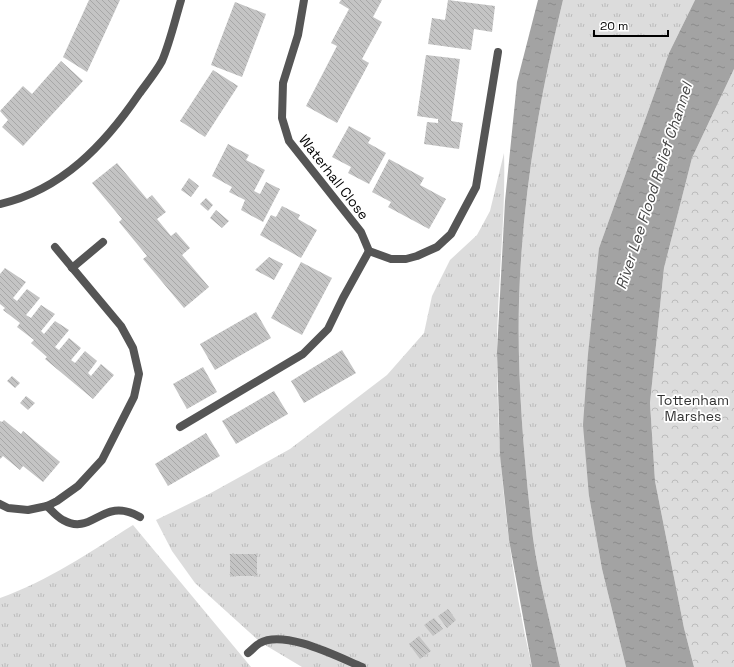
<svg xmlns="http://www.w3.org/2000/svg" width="734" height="667" viewBox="0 0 734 667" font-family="'Space Grotesk',sans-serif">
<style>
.grass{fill:url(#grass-tufts)}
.forest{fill:url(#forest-crowns)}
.water{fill:url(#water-ripples)}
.building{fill:url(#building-back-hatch)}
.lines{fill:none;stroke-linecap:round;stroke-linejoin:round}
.lane{stroke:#555;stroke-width:8}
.street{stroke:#555;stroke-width:8}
.labels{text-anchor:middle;stroke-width:3.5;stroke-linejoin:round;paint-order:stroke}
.street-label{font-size:14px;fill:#000;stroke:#fff}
.park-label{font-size:14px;fill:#333;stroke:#fff}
.water-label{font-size:15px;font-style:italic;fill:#444;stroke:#fff}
</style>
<defs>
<pattern id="grass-tufts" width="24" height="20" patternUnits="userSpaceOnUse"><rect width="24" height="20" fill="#dcdcdc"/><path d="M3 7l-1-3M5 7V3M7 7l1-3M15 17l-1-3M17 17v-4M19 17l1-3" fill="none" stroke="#bbb"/></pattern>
<pattern id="forest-crowns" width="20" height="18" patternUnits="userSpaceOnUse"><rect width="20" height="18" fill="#dcdcdc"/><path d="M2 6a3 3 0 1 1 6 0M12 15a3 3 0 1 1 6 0" fill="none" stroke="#bbb"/></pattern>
<pattern id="water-ripples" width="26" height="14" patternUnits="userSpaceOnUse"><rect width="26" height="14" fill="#a3a3a3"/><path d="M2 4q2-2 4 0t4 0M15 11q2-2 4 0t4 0" fill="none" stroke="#8b8b8b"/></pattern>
<pattern id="building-back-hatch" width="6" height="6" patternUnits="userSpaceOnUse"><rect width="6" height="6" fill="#c4c4c4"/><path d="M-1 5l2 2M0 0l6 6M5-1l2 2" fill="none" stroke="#a7a7a7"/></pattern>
</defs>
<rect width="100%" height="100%" fill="#fff"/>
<g class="grass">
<path d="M563 0H695L669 53 599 248 589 496 602 569 626 667H560C551 624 539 581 533 538 524 460 517 380 519 301 522 199 539 99 563 0Z"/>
<path d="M504 153C506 220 497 286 497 352 497 458 508 564 532 667H302L260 642 195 583 172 551 156 520 209 494 290 449 387 375 424 333 432 296 450 260 477 235 490 211Z"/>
<path d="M133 525 251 667H0V598C48 581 90 552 133 525Z"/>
</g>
<polygon class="forest" points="734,69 734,667 694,667 684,628 655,481 650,403 664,268 692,158"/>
<g class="water">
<path d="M538 0H563C539 99 522 199 519 301 517 380 524 460 533 538 539 581 551 624 560 667H532L509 540 500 455 497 352 505 201 517 82Z"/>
<polygon points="695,0 734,0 734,69 692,158 664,268 650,403 655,481 684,628 694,667 626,667 602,569 589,496 583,425 588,354 599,248 669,53"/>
</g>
<g class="building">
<polygon points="89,0 120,0 87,72 63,57"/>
<polygon points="341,0 382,0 373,17 382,22 362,59 369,63 337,123 306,106 337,46 331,43 349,9 339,3"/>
<polygon points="448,0 495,6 492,32 474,29 471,50 428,44 432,18 445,20"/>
<polygon points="235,2 266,14 242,77 211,65"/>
<polygon points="426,55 460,59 451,121 463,123 459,149 424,144 427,122 438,123 438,119 417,116"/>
<polygon points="61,61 83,81 23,146 2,127 8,120 0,111 23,86 32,94"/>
<polygon points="213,70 238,86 205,137 180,121"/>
<polygon points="349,126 371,138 368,143 386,153 369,184 348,173 351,167 332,157"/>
<polygon points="228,144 249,155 246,160 265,170 254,191 260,194 266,182 280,189 263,222 241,210 245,200 229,192 232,187 212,176"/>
<polygon points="389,159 424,178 420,185 446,199 429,229 388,207 391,202 372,192"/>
<polygon points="117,163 147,199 152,195 166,212 157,219 171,236 176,232 190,248 182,255 209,287 184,308 143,259 147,256 119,222 122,219 92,183"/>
<polygon points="189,178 199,186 191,197 181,190"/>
<polygon points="206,198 213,205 208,211 200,204"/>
<polygon points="282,206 300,215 298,219 317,230 301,258 260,235 271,215 276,217"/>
<polygon points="216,210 229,221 222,228 210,218"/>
<polygon points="269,257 283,264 274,280 255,270"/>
<polygon points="301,262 332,278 302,335 271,318"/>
<polygon points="5,268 26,282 13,298 17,301 27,289 40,298 26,315 31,318 41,305 55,314 41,331 44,334 55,321 69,330 55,347 59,350 69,338 81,348 71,360 75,363 85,351 97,361 88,373 91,376 101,364 114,375 93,399 45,359 47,357 31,343 34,340 17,327 20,323 3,310 5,308 0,304 0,274"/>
<polygon points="256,312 271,338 215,370 200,344"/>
<polygon points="342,350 356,373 304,403 291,381"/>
<polygon points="203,367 217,392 187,409 173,384"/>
<polygon points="12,376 20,383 15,388 7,381"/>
<polygon points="274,391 288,414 236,444 222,421"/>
<polygon points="26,396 35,403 28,410 20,403"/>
<polygon points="4,420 21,434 23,431 60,462 43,482 23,466 20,470 3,456 0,459 0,421 2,422"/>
<polygon points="206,433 220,456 168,486 155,464"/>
<rect x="230" y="554" width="27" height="22"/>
<polygon points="448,609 456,620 447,628 438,616"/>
<polygon points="434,618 443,629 433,636 424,625"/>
<polygon points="419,636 431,651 420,659 409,644"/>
</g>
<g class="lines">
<g class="lane">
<path d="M47 506C52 511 57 517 63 520 93 537 102 495 140 517"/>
<path d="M248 653C252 650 256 645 260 643 284 629 338 657 362 667"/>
</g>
<g class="street">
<polyline points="304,0 298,35 283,83 282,118 289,141 361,232 369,251 391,259 406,259 417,256 437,247 451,234 476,187 498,52"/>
<path d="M0 204C62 190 105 144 139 94 147 83 156 72 162 61 170 42 175 20 181 0"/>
<polyline points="72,268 103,242"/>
<polyline points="180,427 303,354 328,329 343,298 369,251"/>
<polyline points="0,504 8,508 28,510 47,506 57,501 78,486 102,460 134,397 139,374 133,348 121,326 55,247"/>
</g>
</g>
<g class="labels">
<g class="street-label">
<text transform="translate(334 177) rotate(52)" y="5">Waterhall Close</text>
</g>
<g class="park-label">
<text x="693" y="405">Tottenham<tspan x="693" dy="16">Marshes</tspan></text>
</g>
<g class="water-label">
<text transform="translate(654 186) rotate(-72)" y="5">River Lee Flood Relief Channel</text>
</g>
</g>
<path d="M594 30v6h74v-6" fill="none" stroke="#000000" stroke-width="2"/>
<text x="600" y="30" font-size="12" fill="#000000" stroke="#ffffff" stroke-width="3" paint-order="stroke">20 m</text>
</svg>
